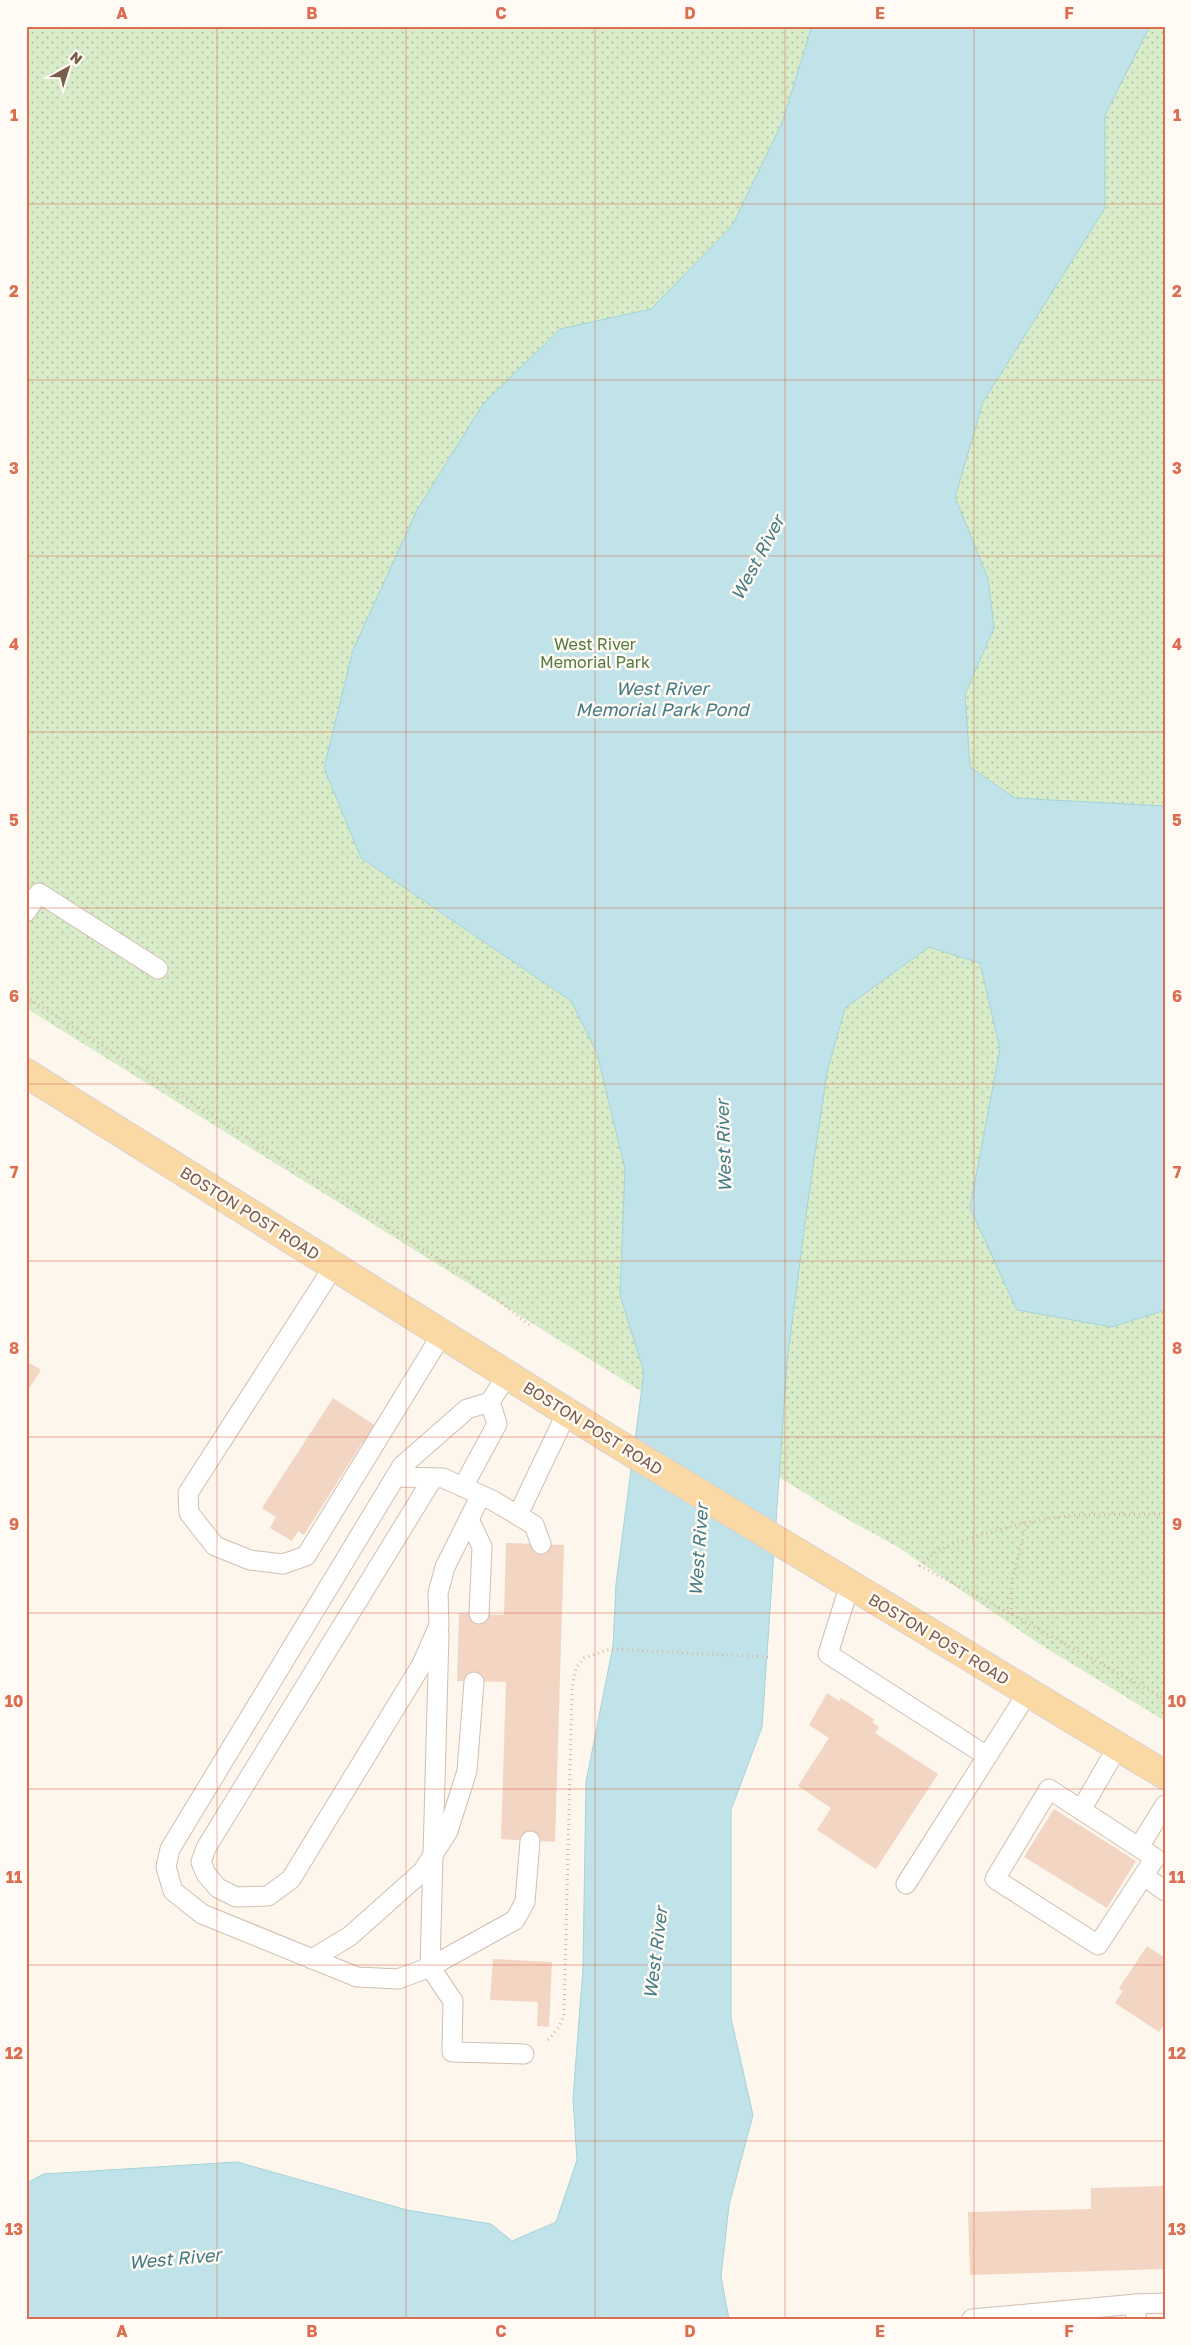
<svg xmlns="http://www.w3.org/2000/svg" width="1191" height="2345" viewBox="0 0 1191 2345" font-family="'Golos Text',sans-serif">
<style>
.park{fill:url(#park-dots)}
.water{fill:#bfe3e8;stroke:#a5d3da}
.building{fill:#f3d5c3}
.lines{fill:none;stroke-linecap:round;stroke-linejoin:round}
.service-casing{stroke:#d1beb0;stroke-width:21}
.primary-casing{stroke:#dad1cd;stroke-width:30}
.path{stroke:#d9b8a5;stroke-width:3;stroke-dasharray:1 4;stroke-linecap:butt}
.service{stroke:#fff;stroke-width:19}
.primary{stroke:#fbd9a5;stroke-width:28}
.grid{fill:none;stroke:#dc6d51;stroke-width:1;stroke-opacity:0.55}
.labels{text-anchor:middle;stroke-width:5;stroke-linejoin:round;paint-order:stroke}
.park-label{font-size:16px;fill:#537a41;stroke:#fffaf3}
.street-label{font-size:16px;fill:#7a5c4d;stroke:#fffaf3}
.water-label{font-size:18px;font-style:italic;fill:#437c86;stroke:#fffaf3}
.neatline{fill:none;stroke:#dc6d51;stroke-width:2}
.grid-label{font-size:16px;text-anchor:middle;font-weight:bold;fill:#dc6d51}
</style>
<defs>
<pattern id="park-dots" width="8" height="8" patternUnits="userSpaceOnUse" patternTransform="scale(1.25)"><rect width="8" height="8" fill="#d8ecc9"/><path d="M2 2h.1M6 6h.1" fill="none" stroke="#b4c2a5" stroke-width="1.8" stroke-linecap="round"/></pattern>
</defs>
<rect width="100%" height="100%" fill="#fdf6ec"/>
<polygon class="park" points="26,26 1165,26 1165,1721 1038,1643 898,1547 840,1515 26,1008"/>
<polygon class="water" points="812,26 1150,26 1105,115 1105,208 983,402 955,497 988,579 994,628 965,694 970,767 1015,798 1165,806 1165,1310 1112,1327 1017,1310 970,1208 1000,1049 980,963 929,947 845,1008 827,1072 807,1208 787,1361 762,1727 731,1810 731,2018 753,2115 729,2205 721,2277 729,2319 26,2319 26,2183 44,2174 237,2162 407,2210 491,2224 512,2241 556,2222 577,2160 573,2098 583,1968 586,1782 613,1646 616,1584 644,1372 620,1295 625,1169 597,1053 571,1001 361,858 324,768 353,650 417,510 483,404 560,329 651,309 732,226 782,123"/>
<g class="building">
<polygon points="26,1361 41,1370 26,1393"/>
<polygon points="333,1398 379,1428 368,1446 362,1443 304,1535 298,1531 292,1541 270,1528 276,1517 262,1508"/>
<polygon points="506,1543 564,1545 555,1842 501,1839 506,1682 457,1681 459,1613 504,1615"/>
<polygon points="827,1693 839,1701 841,1698 875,1720 872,1722 879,1727 875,1733 938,1774 876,1869 817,1830 831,1808 798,1786 829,1738 809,1725"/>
<polygon points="1054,1809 1136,1861 1107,1908 1024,1857"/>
<polygon points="1147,1946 1165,1958 1165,2023 1159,2032 1115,2003 1123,1991 1119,1988"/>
<polygon points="493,1959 552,1962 549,2027 537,2026 538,2002 490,2000"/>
<polygon points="1165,2186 1165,2269 970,2275 968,2212 1091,2209 1091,2188"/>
</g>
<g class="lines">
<g class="service-casing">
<g id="service">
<polyline points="26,912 39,893 158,969"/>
<polyline points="334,1266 188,1493 189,1513 215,1546 250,1560 283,1564 306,1556 442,1334"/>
<polyline points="507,1375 490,1402 467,1409 402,1466 170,1849 166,1867 173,1891 202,1914 357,1977 398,1979 430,1967 515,1920 525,1902 530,1841"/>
<polyline points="395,1477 443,1478 463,1487 492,1500 534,1525 541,1544"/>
<polyline points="433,1478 206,1848 201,1862 206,1874 218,1888 236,1897 268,1896 291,1879 422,1664 439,1625 438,1593 445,1567 481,1495"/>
<polyline points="463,1487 497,1424 490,1402"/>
<polyline points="518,1515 567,1412"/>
<polyline points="469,1519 482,1547 479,1614"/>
<polyline points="850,1584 828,1654 987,1756"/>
<polyline points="439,1633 430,1967 453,2001 452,2052 524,2054"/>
<polygon points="1049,1789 1155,1858 1098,1945 995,1879"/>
<polyline points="1081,1810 1118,1746"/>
<polyline points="1139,1847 1165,1805"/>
<polyline points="1144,1876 1165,1891"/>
<polyline points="906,1884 1028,1692"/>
<polyline points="312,1959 350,1936 423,1871 448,1831 467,1771 474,1682"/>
<polyline points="972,2319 1136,2304"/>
<polyline points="1136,2319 1136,2304 1165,2303"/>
</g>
</g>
<g class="primary-casing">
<polyline id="primary" points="26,1073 608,1438 1165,1775"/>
</g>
<g class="path">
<polyline points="26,997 470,1279 532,1327"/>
<polyline points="1165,1514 1074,1515 1027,1522 954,1543 936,1552 920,1566 1011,1614 1165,1699"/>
<polyline points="1011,1614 1012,1580 1027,1522"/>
<polyline points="548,2040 559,2027 564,2015 572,1689 576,1668 584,1658 610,1649 769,1657"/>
</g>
<use href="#service" class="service"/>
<use href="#primary" class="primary"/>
</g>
<path class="grid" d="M217 26V2319M406 26V2319M595 26V2319M785 26V2319M974 26V2319M26 204H1165M26 380H1165M26 556H1165M26 732H1165M26 908H1165M26 1084H1165M26 1261H1165M26 1437H1165M26 1613H1165M26 1789H1165M26 1965H1165M26 2141H1165"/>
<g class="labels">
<g class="park-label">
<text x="595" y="650">West River<tspan x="595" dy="18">Memorial Park</tspan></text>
</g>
<g class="street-label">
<text transform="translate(250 1213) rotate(32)" y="6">BOSTON POST ROAD</text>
<text transform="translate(593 1428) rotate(32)" y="6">BOSTON POST ROAD</text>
<text transform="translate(939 1639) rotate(31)" y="6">BOSTON POST ROAD</text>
</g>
<g class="water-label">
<text transform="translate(758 558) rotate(-62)" y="6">West River</text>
<text x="662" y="695">West River<tspan x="662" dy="21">Memorial Park Pond</tspan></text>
<text transform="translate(724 1146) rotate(-92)" y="6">West River</text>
<text transform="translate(699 1550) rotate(-86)" y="6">West River</text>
<text transform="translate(656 1953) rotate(-83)" y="6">West River</text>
<text transform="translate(175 2259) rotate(-5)" y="6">West River</text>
</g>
</g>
<rect width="1191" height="2345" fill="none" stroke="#fffaf3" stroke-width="55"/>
<g transform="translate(68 68) rotate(39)" stroke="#fffaf3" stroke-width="4" paint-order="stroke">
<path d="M0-4L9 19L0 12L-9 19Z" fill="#7a5c4d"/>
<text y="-8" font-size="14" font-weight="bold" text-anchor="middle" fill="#7a5c4d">N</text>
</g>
<rect x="28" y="28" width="1136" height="2290" class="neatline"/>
<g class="grid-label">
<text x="122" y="19">A</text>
<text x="312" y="19">B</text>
<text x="501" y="19">C</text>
<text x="690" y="19">D</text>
<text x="880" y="19">E</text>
<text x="1069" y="19">F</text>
<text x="14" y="121">1</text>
<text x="1177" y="121">1</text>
<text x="14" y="297">2</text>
<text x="1177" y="297">2</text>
<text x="14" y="474">3</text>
<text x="1177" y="474">3</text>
<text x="14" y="650">4</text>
<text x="1177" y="650">4</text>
<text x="14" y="826">5</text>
<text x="1177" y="826">5</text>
<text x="14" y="1002">6</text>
<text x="1177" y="1002">6</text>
<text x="14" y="1178">7</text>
<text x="1177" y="1178">7</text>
<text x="14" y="1354">8</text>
<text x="1177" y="1354">8</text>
<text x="14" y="1530">9</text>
<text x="1177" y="1530">9</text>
<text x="14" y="1707">10</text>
<text x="1177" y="1707">10</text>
<text x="14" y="1883">11</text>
<text x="1177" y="1883">11</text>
<text x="14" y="2059">12</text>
<text x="1177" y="2059">12</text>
<text x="14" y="2235">13</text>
<text x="1177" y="2235">13</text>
<text x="122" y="2337">A</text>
<text x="312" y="2337">B</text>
<text x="501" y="2337">C</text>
<text x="690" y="2337">D</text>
<text x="880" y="2337">E</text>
<text x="1069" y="2337">F</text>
</g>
</svg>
